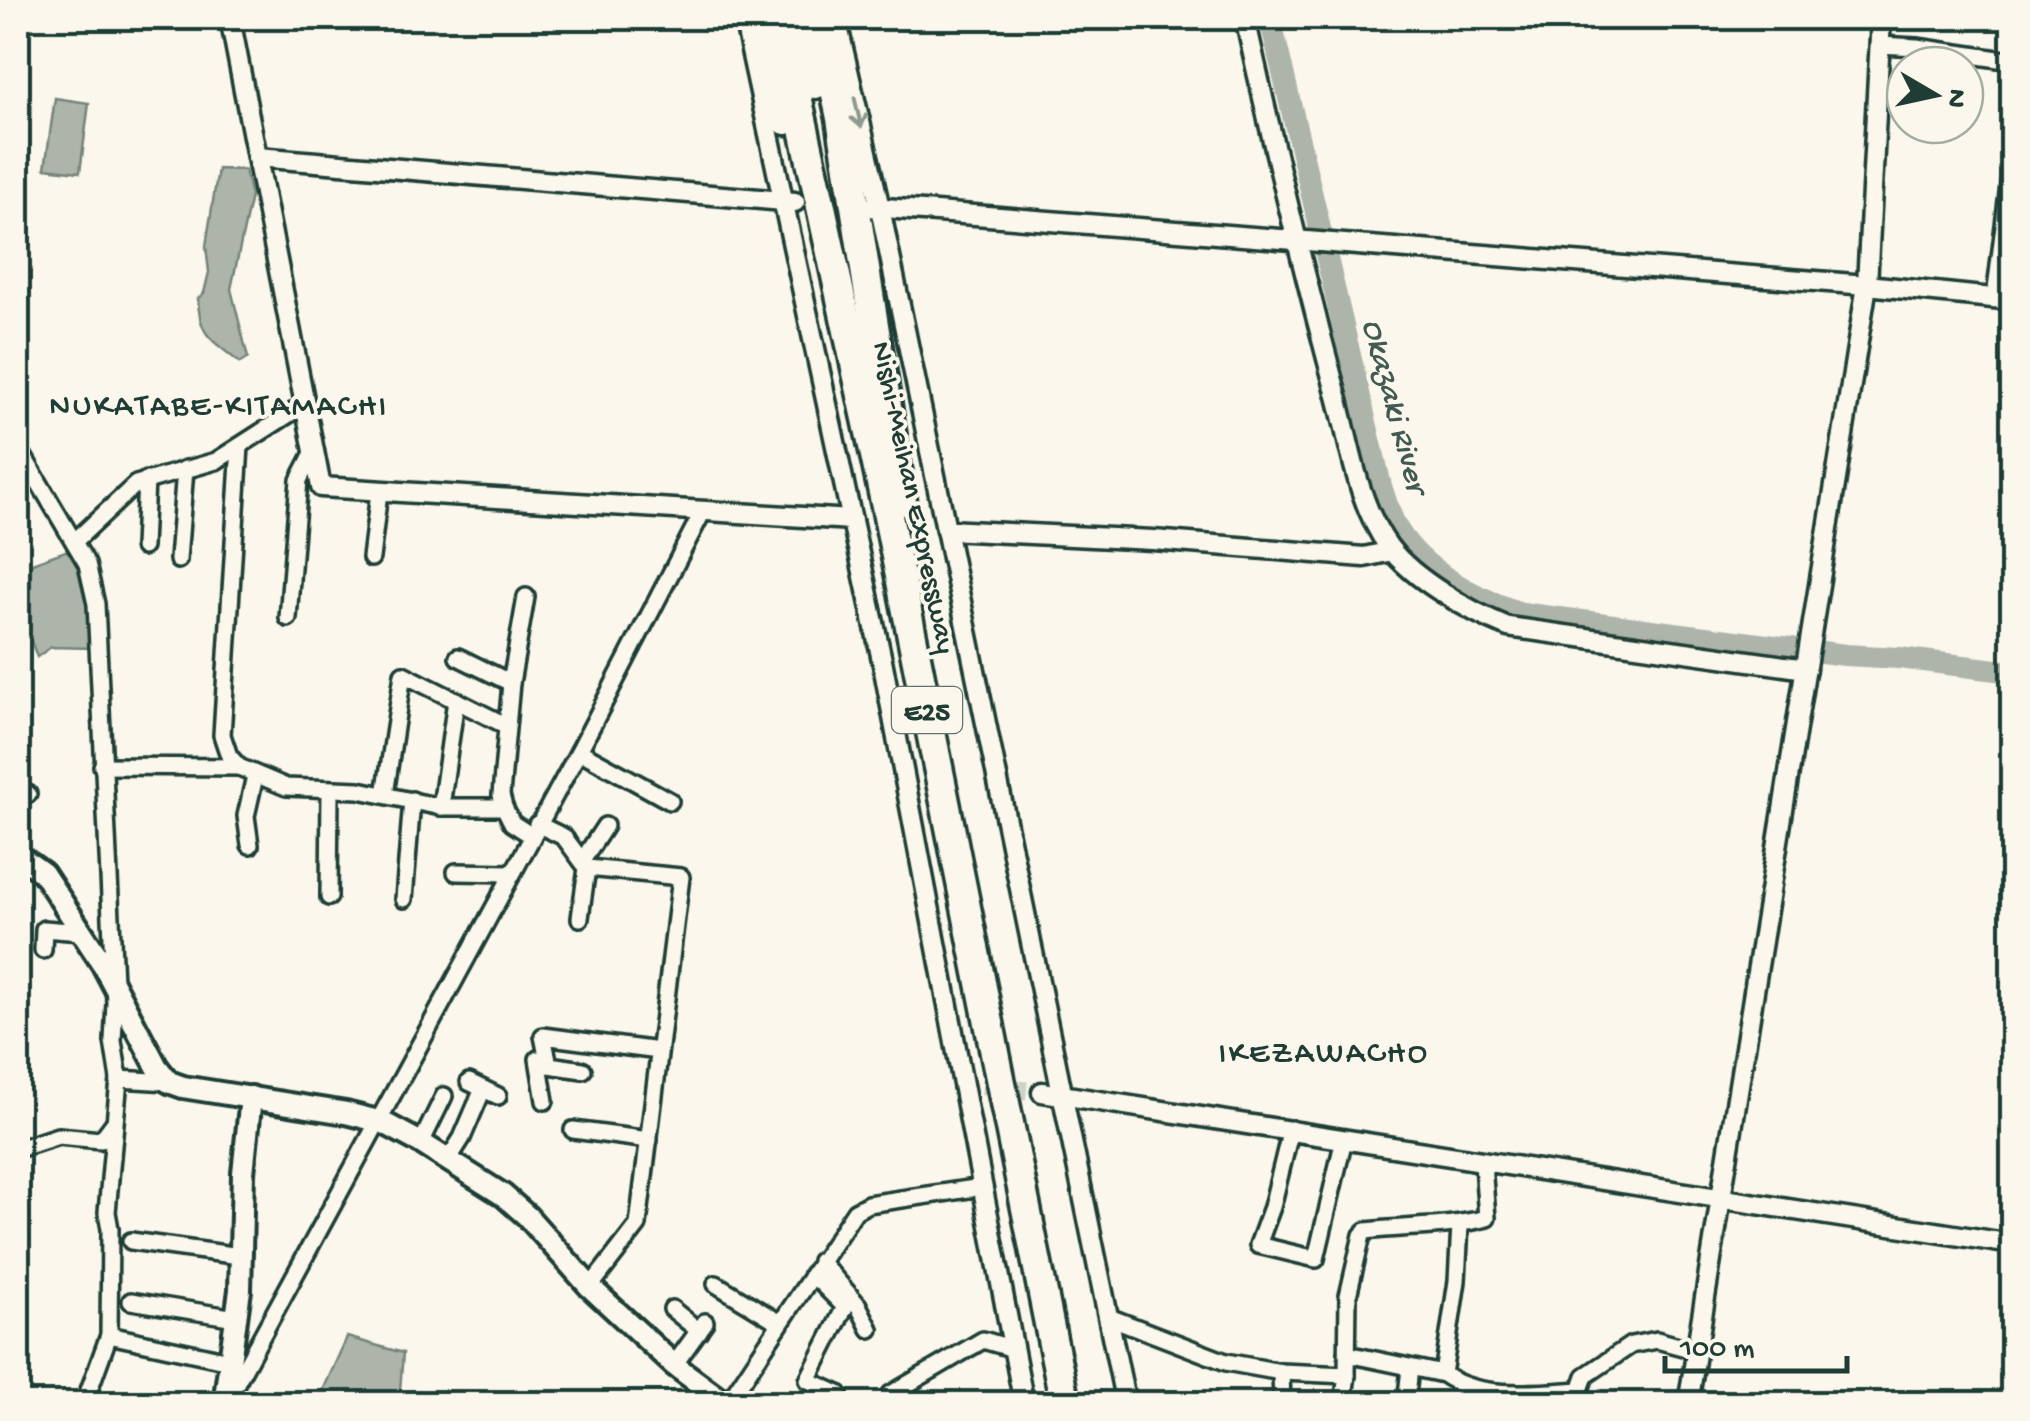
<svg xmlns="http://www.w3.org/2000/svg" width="2030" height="1421" viewBox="0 0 2030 1421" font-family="'Gochi Hand',sans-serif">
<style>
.water{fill:#adb4aa;stroke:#74847b;stroke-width:2.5}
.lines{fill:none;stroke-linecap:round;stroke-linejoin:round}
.river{stroke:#adb4aa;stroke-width:22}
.tertiary-tunnel{stroke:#cfd2c7;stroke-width:18;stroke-dasharray:18 9;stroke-linecap:butt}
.minor-casing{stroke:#1f3d34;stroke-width:22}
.tertiary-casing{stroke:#1f3d34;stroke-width:25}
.secondary-casing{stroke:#1f3d34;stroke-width:28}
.motorway-casing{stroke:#1f3d34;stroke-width:35}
.minor{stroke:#fbf7ec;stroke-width:15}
.tertiary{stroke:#fbf7ec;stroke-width:18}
.secondary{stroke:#fbf7ec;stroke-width:20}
.motorway{stroke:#fbf7ec;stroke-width:28}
.oneway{stroke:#8d9a90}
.labels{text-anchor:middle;stroke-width:8;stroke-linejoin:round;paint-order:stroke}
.shield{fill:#fbf7ec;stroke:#61756b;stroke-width:2.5}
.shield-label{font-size:28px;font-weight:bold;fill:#1f3d34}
.street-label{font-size:30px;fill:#1f3d34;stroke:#fbf7ec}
.neighbourhood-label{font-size:32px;letter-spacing:2.5px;fill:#1f3d34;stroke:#fbf7ec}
.water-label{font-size:32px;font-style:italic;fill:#425b52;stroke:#fbf7ec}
</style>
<rect width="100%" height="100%" fill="#fbf7ec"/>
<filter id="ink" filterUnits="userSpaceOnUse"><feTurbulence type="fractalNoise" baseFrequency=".01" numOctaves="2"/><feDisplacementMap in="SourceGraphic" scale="20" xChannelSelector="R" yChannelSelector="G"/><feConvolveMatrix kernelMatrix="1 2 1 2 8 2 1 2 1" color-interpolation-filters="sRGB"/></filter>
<g filter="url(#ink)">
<g class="water">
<polygon points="55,98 89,103 80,172 45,168"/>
<path d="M218 169 245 170 251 196 231 289 248 358 240 363C212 339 199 338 198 298L204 293 209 272 206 246Z"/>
<polygon points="71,549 84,583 91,648 51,647 37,657 18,607 18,568"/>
<polygon points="347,1337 403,1353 399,1403 311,1403 320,1397"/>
</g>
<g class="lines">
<path class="river" d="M1270 18 1381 486C1386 501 1390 517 1398 530 1424 572 1477 598 1521 613L1845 655 1899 658 2012 672"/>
<polyline class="tertiary-tunnel" points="982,1086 1042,1092"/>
<g class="minor-casing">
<g id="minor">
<polyline points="1879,45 1917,47 2012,61"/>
<polyline points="1995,298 2012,161"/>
<polyline points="240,446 222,735 229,756 239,767 286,787 359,790 441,807 504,807 512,823 532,836"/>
<polyline points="18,447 87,564 96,604 115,1002 113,1041 119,1079 107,1212 110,1229 109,1335 84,1404"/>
<polyline points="75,541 136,484 216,461 294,411 304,410"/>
<polyline points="143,547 146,480"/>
<polyline points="371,558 379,492"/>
<polyline points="178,560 185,469"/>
<polyline points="288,618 299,480 313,453"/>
<polyline points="458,657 511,683"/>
<polyline points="579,751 670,801"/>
<polyline points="102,766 239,767"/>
<polyline points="18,792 28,794"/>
<polyline points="385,795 403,674 507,726"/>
<polyline points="441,807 456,700"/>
<polyline points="504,807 501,795 511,683 526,597"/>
<polyline points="537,824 564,837 587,868 681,877 638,1225 590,1287"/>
<polyline points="250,845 246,816 255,776"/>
<polyline points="582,861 605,826"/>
<polyline points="456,872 511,873"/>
<polyline points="329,897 330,791"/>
<polyline points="404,899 412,800"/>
<polyline points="580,918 587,868"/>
<polyline points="43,950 44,929 81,932"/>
<polyline points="543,1059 538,1059 545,1101"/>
<polyline points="583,1070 549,1065 543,1036 659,1051"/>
<polyline points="119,1079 169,1082"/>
<polyline points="469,1082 498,1096"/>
<polyline points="1291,1129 1272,1207 1258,1245 1316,1259 1344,1139"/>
<polyline points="573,1130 649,1140"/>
<polyline points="421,1143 444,1096"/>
<polyline points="18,1149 58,1136 101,1140 113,1124"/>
<polyline points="448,1160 462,1138 483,1089"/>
<polyline points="131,1241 240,1256"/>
<polyline points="820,1261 858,1305 870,1329"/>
<polyline points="812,1274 845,1307 808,1380 839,1394"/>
<polyline points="716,1284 780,1323"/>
<polyline points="131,1301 236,1318"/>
<polyline points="672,1309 699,1331"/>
<polyline points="1109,1317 1226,1362 1281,1372 1347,1375"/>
<polyline points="109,1335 229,1361"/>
<path d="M1347 1354 1443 1374C1478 1400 1538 1393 1580 1390L1585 1376 1631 1345 1657 1340 1697 1351"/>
<polyline points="674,1365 705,1322"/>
<polyline points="1281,1372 1282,1404"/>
<polyline points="1443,1374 1457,1281 1460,1225"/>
<polyline points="891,1394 983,1340 1014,1349"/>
<polyline points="227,1400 579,751 703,511"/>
<polyline points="727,1404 855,1211 868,1204 982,1187"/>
<path d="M1343 1404 1347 1375 1348 1296 1362 1235 1366 1231C1406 1226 1448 1228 1487 1218L1483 1164"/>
<polyline points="1406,1404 1410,1368"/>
</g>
</g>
<g class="tertiary-casing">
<g id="tertiary">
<polyline points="230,18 321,487 852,520"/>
<polyline points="744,18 883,665 1024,1404"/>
<polyline points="836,18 880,208 1126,1404"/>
<path d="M1245 18C1273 145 1303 270 1337 396 1350 445 1358 505 1389 547 1414 580 1471 612 1508 627L1806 669"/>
<polyline points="257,157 795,202"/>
<polyline points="872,207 1867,285 2012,300"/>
<polyline points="946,530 1153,540 1364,557 1392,551"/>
<polyline points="1042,1092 2012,1244"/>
<polyline points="1688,1404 1867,285 1881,18"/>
</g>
</g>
<g class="secondary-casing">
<g id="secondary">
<polyline points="18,855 43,873 102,963 157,1067 169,1082 183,1087 346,1113 382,1122 421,1143 503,1195 527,1216 590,1287 674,1365 727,1404"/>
<polyline points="224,1404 240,1290 243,1173 251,1097"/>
</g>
</g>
<g class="motorway-casing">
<g id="motorway">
<polyline points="757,18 786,120"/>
<polyline points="780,18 886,506 1065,1404"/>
<polyline points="800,18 815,84"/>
<polyline points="821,24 841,118 902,501"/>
</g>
</g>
<use href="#minor" class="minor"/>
<use href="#tertiary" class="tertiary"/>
<use href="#secondary" class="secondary"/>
<use href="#motorway" class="motorway"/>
</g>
<defs><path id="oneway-shaft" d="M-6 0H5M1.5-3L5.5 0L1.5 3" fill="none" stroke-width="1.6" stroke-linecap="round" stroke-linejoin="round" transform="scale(2.5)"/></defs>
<use class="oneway" href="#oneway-shaft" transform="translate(858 113) rotate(77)"/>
</g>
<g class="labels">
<rect class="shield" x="892" y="687" width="70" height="46" rx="8"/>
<g class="shield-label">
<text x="927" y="720">E25</text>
</g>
<g class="street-label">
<text transform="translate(916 497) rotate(78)" y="10">Nishi-Meihan Expressway</text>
</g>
<g class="neighbourhood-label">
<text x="219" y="414">NUKATABE-KITAMACHI</text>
<text x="1324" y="1061">IKEZAWACHO</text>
</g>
<g class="water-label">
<text transform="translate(1397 405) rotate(75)" y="11">Okazaki River</text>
</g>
</g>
<rect width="2030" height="1421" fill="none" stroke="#fbf7ec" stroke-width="60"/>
<rect x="30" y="30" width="1970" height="1361" fill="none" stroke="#1f3d34" stroke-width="4" filter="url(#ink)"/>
<g transform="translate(1935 95) rotate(99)"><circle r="48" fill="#fbf7ec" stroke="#a3ada2" stroke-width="2.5"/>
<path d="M0-8L18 38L0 25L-18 38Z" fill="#1f3d34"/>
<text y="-15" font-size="28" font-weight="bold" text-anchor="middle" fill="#1f3d34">N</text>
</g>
<path d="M1665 1356v15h182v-15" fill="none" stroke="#1f3d34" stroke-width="5"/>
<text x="1680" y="1356" font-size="30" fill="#1f3d34" stroke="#fbf7ec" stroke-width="8" paint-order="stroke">100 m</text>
</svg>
